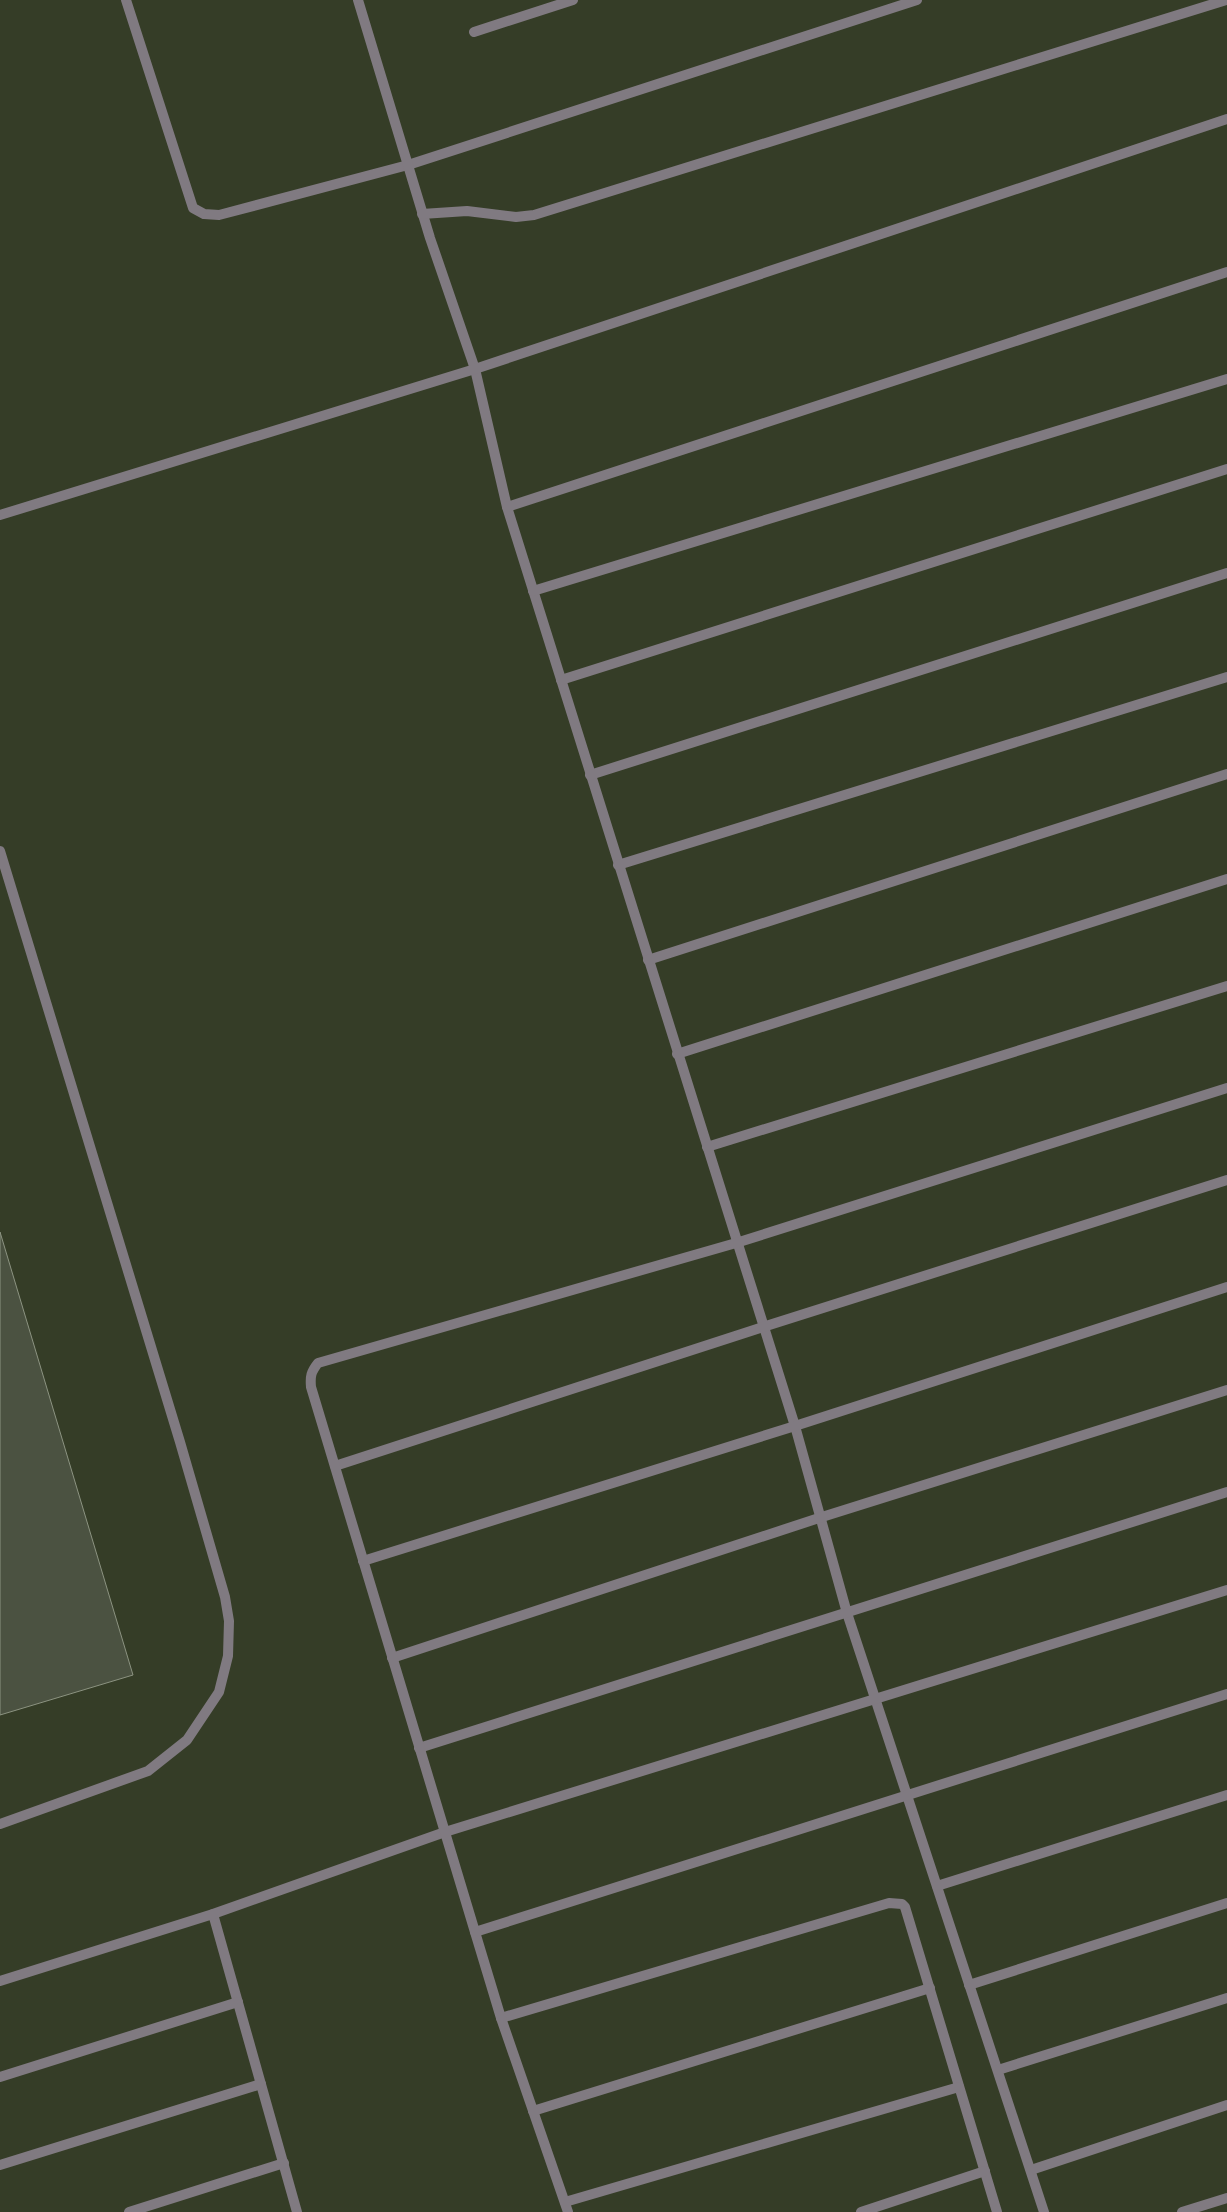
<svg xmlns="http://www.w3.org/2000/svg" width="1227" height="2212" viewBox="0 0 1227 2212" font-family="Helvetica,sans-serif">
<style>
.built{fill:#353d27}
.building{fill:#4b5241;stroke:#8c9381}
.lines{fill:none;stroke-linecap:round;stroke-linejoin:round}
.service{stroke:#807a81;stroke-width:10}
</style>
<rect width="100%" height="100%" fill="#2d3323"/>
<rect class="built" x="0" y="0" width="1227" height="2212"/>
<polygon class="building" points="0,1232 133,1675 0,1715"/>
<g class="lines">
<g class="service">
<polyline points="126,0 193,208 204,214 219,215 408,165 917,0"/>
<polyline points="358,0 430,238 475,369 507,507 795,1426 847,1613 1044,2212"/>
<polyline points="474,32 573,0"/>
<polyline points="422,214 467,211 516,217 534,215 1226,0"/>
<polyline points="507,507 1227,272"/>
<polyline points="0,515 475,369 1227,119"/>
<polyline points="533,591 1227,379"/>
<polyline points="561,680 1227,469"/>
<polyline points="590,775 1227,573"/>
<polyline points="0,851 180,1442 225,1597 229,1621 228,1656 219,1692 187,1740 148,1771 0,1824"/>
<polyline points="618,865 1227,677"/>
<polyline points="648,960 1227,774"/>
<polyline points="677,1054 1227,879"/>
<polyline points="707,1147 1227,986"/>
<polyline points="335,1466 763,1327 1227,1180"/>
<polyline points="363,1561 795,1426 1227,1287"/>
<polyline points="392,1658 822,1517 1227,1390"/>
<polyline points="419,1748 1227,1492"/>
<polyline points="937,1886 1227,1795"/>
<polyline points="213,1914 297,2212"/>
<polyline points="475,1932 1227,1694"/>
<polyline points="0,1981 213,1914 445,1832 1227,1590"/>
<polyline points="969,1985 1227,1903"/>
<polyline points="501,2018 889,1903 902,1904 905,1907 997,2212"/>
<polyline points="998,2070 1227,1998"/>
<polyline points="0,2077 238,2002"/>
<polyline points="533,2111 930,1988"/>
<polyline points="0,2165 261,2084"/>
<polyline points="1031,2170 1227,2105"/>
<polyline points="565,2202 959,2087"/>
<polyline points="129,2212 284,2163"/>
<path d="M568 2212 501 2018 475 1932 311 1387C310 1376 311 1372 318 1363L736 1243 1227 1088"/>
<polyline points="861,2212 985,2171"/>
<polyline points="1182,2212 1227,2198"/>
</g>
</g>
</svg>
